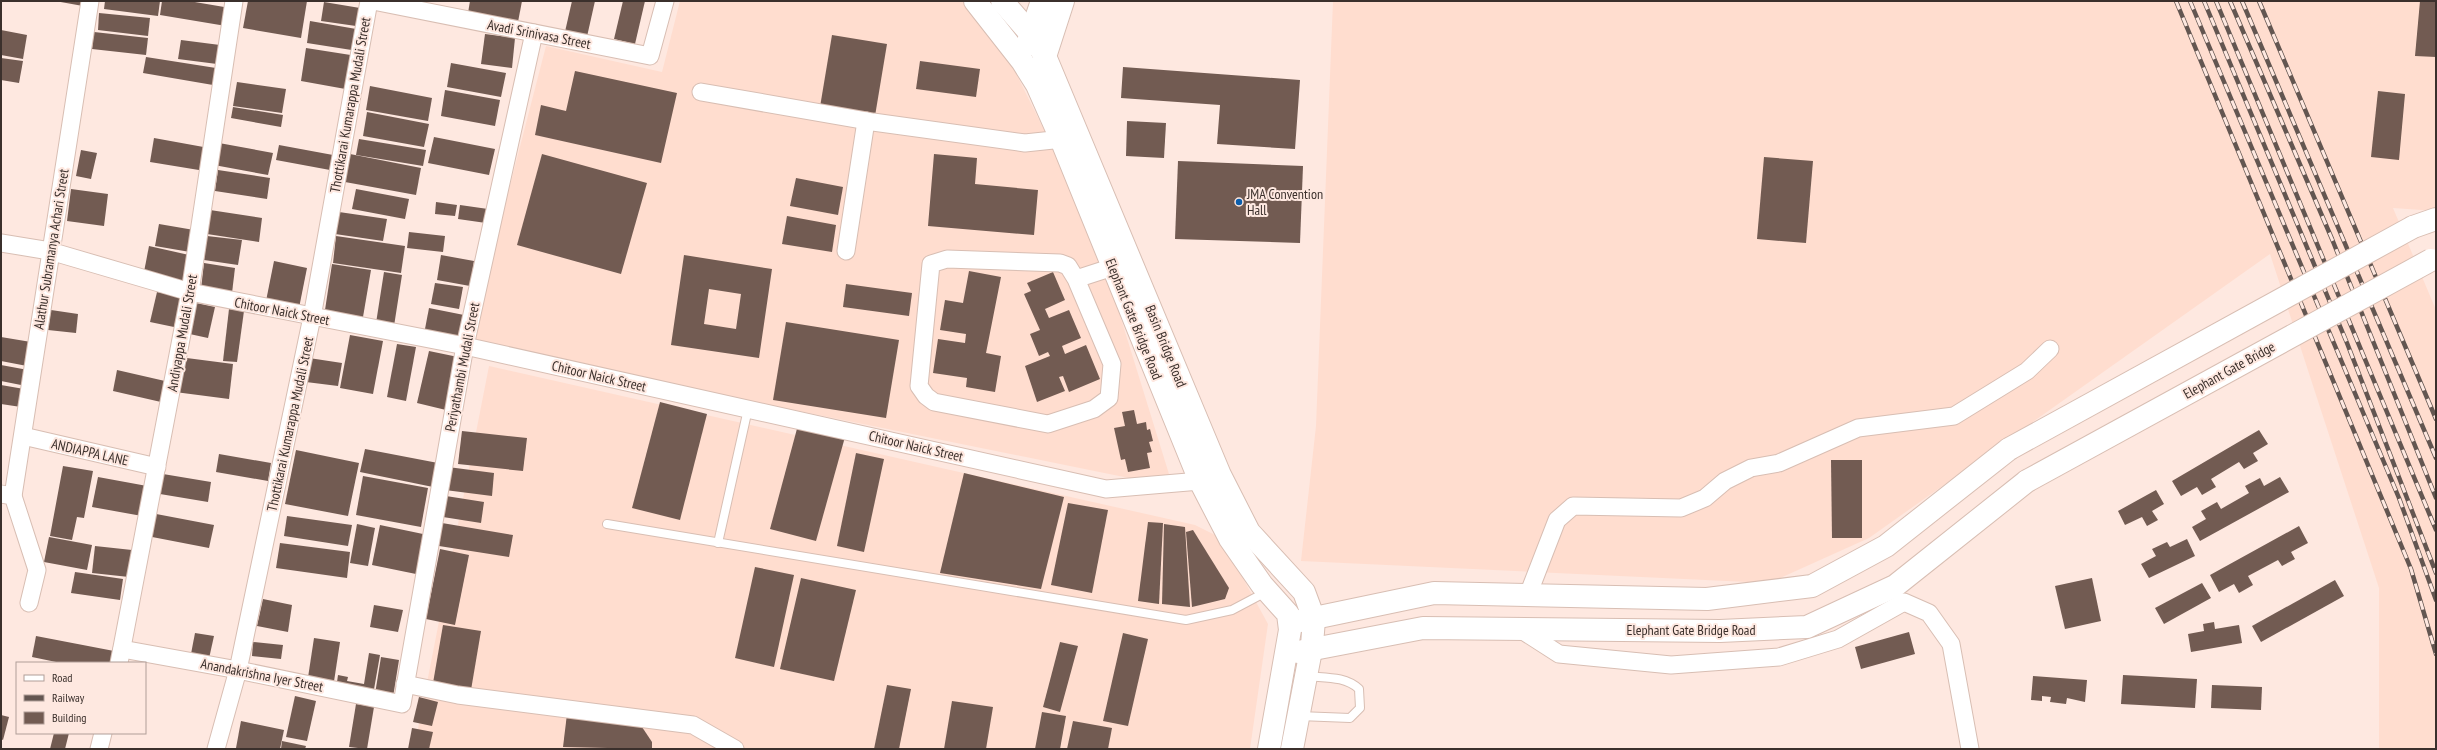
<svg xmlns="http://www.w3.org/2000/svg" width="2437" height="750" viewBox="0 0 2437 750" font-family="'PT Sans Narrow',sans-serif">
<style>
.built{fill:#ffddcf}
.building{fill:#725b52;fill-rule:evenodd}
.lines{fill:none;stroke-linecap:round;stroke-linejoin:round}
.lane-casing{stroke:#d8beb3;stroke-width:10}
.street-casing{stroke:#d8beb3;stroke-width:19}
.secondary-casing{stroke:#d8beb3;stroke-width:24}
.lane{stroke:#fff;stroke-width:8}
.street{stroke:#fff;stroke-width:17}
.secondary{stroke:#fff;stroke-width:22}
.rail-casing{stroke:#635651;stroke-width:4.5}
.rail{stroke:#fee8e0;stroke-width:3;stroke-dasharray:9;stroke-linecap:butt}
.secondary-bridge-casing{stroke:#d8beb3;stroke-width:24;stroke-linecap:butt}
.secondary-bridge{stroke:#fff;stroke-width:22}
.poi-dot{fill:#0c5eac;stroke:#fee8e0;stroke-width:1.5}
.labels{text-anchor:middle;stroke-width:4;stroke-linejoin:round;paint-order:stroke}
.street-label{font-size:14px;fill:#3b302c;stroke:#fee8e0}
.poi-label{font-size:14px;fill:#3b302c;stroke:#fee8e0;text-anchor:start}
</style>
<rect width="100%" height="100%" fill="#fee8e0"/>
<g class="built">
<polygon points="680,1 974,1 998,37 1055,152 1118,309 1173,487 469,344 546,46 662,72"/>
<polygon points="1333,1 2436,1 2436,211 2393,208 2436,310 2436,749 2379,749 2379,588 2270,254 1869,538 1769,583 1301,561 1316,426"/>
<polygon points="489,366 1195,525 1221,538 1268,624 1250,749 414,749"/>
</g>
<g class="building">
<polygon points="55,1 84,1 83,6"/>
<polygon points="105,1 160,1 158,16 104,9"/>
<polygon points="162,1 189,1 230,8 226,26 160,15"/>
<polygon points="248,1 307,1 301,38 243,28"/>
<polygon points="470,1 522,1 518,22 468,13"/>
<polygon points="572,1 595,1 586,41 564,36"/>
<polygon points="623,1 645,1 635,44 614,39"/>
<polygon points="2420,1 2436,1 2436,57 2415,56"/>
<polygon points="324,2 366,9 363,27 321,21"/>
<polygon points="99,13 150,18 148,36 98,30"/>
<polygon points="310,21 362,30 358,51 307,43"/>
<polygon points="1,30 27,35 23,59 1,55"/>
<polygon points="94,32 148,38 146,55 92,49"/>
<polygon points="485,34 515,38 512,68 481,64"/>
<polygon points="832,35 887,44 875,116 820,107"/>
<polygon points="181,40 220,45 217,64 178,59"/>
<polygon points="306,48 357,56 351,90 301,81"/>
<polygon points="146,57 216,68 213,85 143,73"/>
<polygon points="1,58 23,61 19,83 1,80"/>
<polygon points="920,61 980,69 976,97 916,89"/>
<polygon points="451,63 506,73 501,97 447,87"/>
<polygon points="1123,67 1300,80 1295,149 1217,144 1220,105 1121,98"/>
<polygon points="575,71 677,93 661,163 535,135 541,105 566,111"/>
<polygon points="237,82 286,89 282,113 233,106"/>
<polygon points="370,86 432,98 428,121 366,110"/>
<polygon points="445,90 500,100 495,126 441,116"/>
<polygon points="2378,91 2405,94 2399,160 2371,157"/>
<polygon points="233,107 283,115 281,127 231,118"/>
<polygon points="367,112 429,124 424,147 363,136"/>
<polygon points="1127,121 1166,123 1164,158 1126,156"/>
<polygon points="434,137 495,149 489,175 428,163"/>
<polygon points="154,138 209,148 205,171 150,162"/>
<polygon points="359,139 426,150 423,166 356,155"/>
<polygon points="219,143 273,153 268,175 214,165"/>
<polygon points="279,145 333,155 330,170 276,160"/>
<polygon points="81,150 97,153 91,179 76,176"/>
<polygon points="350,154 421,168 416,195 345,182"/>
<polygon points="542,154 647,183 621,274 517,245"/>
<polygon points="934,154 977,158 975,184 1038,190 1034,235 928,226"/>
<polygon points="1764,157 1813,161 1806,243 1757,239"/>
<polygon points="1178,161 1303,166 1300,243 1175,239"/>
<polygon points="218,170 270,178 267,199 215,191"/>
<polygon points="796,178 843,187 838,215 790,206"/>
<polygon points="71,189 108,194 104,226 67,221"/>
<polygon points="356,189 409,199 405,219 352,209"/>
<polygon points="436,202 457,205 455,216 435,214"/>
<polygon points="460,205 488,209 486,223 458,219"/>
<polygon points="210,210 262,218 259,242 207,234"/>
<polygon points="339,212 387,219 383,241 335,234"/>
<polygon points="787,216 836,225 832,252 782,244"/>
<polygon points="159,224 194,230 190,252 155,246"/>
<polygon points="409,232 445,236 443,252 407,248"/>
<polygon points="207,236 242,240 238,265 204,260"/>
<polygon points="336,236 405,246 401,273 333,263"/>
<polygon points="149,246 189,255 183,281 144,272"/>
<polygon points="441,255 474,261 470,286 437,280"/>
<path d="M684 255 772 269 759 358 671 345ZM709 289 741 294 736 329 704 324Z"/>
<polygon points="274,261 307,268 299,308 266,301"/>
<polygon points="204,263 235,268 232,293 201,289"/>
<polygon points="332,264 371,270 363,317 325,310"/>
<polygon points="969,271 1001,277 986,353 1001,356 995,392 966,387 967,378 933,373 938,339 965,343 966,334 940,330 945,300 963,303"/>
<polygon points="384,272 402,275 394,326 376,323"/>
<polygon points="1053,272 1065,300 1045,309 1049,318 1069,310 1081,338 1062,346 1065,354 1086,345 1100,379 1069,392 1063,376 1059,377 1065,391 1037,402 1025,366 1050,356 1048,352 1039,356 1030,334 1040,330 1024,294 1031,291 1027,283"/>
<polygon points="435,283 463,287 459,309 431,304"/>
<polygon points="846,284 912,293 909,316 843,307"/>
<polygon points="157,292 181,297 174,327 150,322"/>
<polygon points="191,302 215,307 208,338 185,333"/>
<polygon points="429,308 464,315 459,340 424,334"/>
<polygon points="229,309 244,311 237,362 223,361"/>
<polygon points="51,310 78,314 76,333 48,330"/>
<polygon points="786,322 899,340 886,418 773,400"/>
<polygon points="350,335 383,341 373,394 340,388"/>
<polygon points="1,337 31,342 27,366 1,361"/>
<polygon points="397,344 416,347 406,401 387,397"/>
<polygon points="429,351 458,357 446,410 417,403"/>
<polygon points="179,357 233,364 229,399 175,392"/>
<polygon points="309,358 342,363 338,386 306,382"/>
<polygon points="1,365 28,370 26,386 1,381"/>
<polygon points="117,370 165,381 161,402 113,391"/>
<polygon points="1,385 24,389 21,407 1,404"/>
<polygon points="660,402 707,414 680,520 632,508"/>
<polygon points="1134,410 1137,424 1146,422 1147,430 1150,429 1153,441 1149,442 1152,452 1147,453 1150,468 1128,472 1125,459 1121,460 1114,428 1125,426 1122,412"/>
<polygon points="798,425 845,437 816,541 770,529"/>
<polygon points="2259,430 2268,444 2253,453 2258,461 2244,469 2239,462 2211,479 2216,487 2202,495 2197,487 2181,496 2172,481"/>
<polygon points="462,431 527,438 523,471 458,464"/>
<polygon points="365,449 438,463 433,487 360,472"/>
<polygon points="296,450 359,463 348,516 285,504"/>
<polygon points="856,453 884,459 864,552 837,546"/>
<polygon points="219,454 271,463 268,481 216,472"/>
<polygon points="1831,460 1862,460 1862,538 1832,538"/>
<polygon points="63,466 93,471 84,518 77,517 72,540 50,536"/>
<polygon points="448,467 494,473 492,496 445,490"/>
<polygon points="157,473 211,482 208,502 154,493"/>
<polygon points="964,473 1064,497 1041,589 940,573"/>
<polygon points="363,476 428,488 421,527 356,515"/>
<polygon points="98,477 147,486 142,516 92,507"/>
<polygon points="2280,477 2289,492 2200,541 2192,527 2206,519 2201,511 2217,502 2221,509 2249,493 2245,486 2260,478 2264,486"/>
<polygon points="2156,490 2164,504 2152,511 2158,520 2147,526 2142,517 2125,525 2118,511"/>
<polygon points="446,496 484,502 481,523 443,517"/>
<polygon points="1068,503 1108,510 1092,593 1051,585"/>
<polygon points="151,513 214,525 209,548 147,536"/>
<polygon points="287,516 352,525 348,546 284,536"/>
<polygon points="1148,522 1163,523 1159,604 1138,601"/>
<polygon points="442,523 513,535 509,557 439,546"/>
<polygon points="357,524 375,528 368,566 350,563"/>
<polygon points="1164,524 1185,527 1190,607 1162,604"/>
<polygon points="380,525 423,534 416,574 372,565"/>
<polygon points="2299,526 2308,543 2291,552 2295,559 2282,566 2278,560 2248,576 2253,585 2239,593 2234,584 2219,592 2210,575"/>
<polygon points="1193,530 1229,588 1225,599 1192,607 1186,532"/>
<polygon points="49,537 92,545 87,570 44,562"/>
<polygon points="2187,539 2195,556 2149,578 2141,564 2156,556 2152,549 2167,542 2170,547"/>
<polygon points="280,543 350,552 347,578 276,568"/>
<polygon points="95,546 132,550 129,577 92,573"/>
<polygon points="440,549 469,555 455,625 426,619"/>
<polygon points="755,567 794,575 774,667 735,658"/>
<polygon points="75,572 123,579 120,600 71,593"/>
<polygon points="801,578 856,590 834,681 780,669"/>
<polygon points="2092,578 2101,621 2065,629 2055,586"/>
<polygon points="2335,580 2344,596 2261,642 2252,626"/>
<polygon points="2202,583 2211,598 2164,624 2155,608"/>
<polygon points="263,599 292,605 288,632 257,626"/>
<polygon points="374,605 403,610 398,632 370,627"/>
<polygon points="2214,622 2215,629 2239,625 2242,643 2191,652 2188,634 2204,631 2203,624"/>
<polygon points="443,625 481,631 471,690 433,683"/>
<polygon points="1909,632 1915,654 1861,669 1855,647"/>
<polygon points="195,633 214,636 208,663 190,659"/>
<polygon points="1123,633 1148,639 1128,726 1103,721"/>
<polygon points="36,636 114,651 112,663 61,663 32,657"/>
<polygon points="314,638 340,642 333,688 307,684"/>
<polygon points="253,642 283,645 281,659 252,656"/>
<polygon points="1060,642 1078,646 1060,712 1043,707"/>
<polygon points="369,653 380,655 373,695 336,689 338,675 348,677 347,681 364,684"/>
<polygon points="381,657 399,660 393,697 375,694"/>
<polygon points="2123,675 2197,679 2195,708 2121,704"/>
<polygon points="2033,676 2087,680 2085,702 2067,698 2066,704 2050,702 2051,697 2042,696 2042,701 2031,700"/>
<polygon points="887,685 911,689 899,749 874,749"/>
<polygon points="2212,685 2262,687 2261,710 2211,708"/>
<polygon points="295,696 316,701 307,741 286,737"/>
<polygon points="419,697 438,702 432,726 413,722"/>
<polygon points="952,701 993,707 986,749 944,749"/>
<polygon points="356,704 374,707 367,749 349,747"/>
<polygon points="1042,712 1066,716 1060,749 1035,749"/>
<polygon points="567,714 642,727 652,742 652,749 563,747"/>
<polygon points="1,715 9,717 3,740 1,739"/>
<polygon points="241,721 284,730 280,749 236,748"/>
<polygon points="1073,721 1112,728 1108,749 1067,749"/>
<polygon points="412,728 433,732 429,749 408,749"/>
<polygon points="54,733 69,733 65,749 50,749"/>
<polygon points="282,741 306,746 305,749 281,749"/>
</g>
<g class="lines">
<g class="lane-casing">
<g id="lane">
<polyline points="607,524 1186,620 1232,610 1266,592"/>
<polyline points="718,543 748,409"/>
<path d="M1299 716 1350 718 1360 708 1359 689C1345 676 1325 678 1307 676"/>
</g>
</g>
<g class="street-casing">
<g id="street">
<polyline points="373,1 650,56 665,1"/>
<polyline points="701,92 873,122 1025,143 1072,138"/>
<polyline points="1,243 50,251 190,292 465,346 1106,489 1200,481"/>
<polyline points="846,251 866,121"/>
<polyline points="1076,279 1068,266 1060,263 947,259 931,264 919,386 926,396 934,402 1048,424 1094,409 1109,398 1112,364 1076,279 1113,267"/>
<polyline points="23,436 157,467"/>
<polyline points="1,494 13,496 37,570 29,603"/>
<polyline points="13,496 90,1"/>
<polyline points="1528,595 1557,520 1573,506 1681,508 1705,498 1725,481 1751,468 1779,463 1858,428 1954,416 2027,371 2050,349"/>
<polyline points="1520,629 1559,654 1671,665 1779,657 1838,639 1904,602 1929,613 1951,644 1970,749"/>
<polyline points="122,649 238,670 402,704 465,346 534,33"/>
<polyline points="119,663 190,292 234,1"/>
<polyline points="405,684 458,695 693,725 735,749"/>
<polyline points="99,749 103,733"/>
<polyline points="216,749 238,670 312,317 369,1"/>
</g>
</g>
<g class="secondary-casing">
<g id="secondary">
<polyline points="975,1 1022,61 1037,85 1061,139 1200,481 1230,539 1262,585 1288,614 1290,630 1269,749"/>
<polyline points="1002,1 1030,33 1045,56 1220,475 1249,532 1304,592 1314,619 1312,645 1292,749"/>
<polyline points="1027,45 1042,1"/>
<polyline points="1042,66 1063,1"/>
<polyline points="2413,227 2436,219"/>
<polyline points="1300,621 1434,593 1707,599 1812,586 1886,546 2009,449"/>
<polyline points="1298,652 1423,628 1720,631 1807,627 1895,586 2027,481"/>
</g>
</g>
<use href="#lane" class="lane"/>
<use href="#street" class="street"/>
<use href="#secondary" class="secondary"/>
<g class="rail-casing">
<g id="rail">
<polyline points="2176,1 2411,569 2436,654"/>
<polyline points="2190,1 2399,498 2436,600"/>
<polyline points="2204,1 2347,343 2436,573"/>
<polyline points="2216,1 2436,530"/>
<polyline points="2230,1 2332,239 2436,498"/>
<polyline points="2242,1 2436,458"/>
<polyline points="2259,1 2436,419"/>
</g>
</g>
<use href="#rail" class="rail"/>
<g class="secondary-bridge-casing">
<g id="secondary-bridge">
<polyline points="2009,449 2413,227"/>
<polyline points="2027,481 2431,260"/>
</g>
</g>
<use href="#secondary-bridge" class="secondary-bridge"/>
</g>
<circle class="poi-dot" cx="1239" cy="202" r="4"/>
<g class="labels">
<g class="street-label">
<text transform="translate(539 34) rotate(11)" y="5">Avadi Srinivasa Street</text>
<text transform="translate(350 105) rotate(-80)" y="5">Thottikarai Kumarappa Mudali Street</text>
<text transform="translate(51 249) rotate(-81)" y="5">Alathur Subramanya Achari Street</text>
<text transform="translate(282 311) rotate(11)" y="5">Chitoor Naick Street</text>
<text transform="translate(1134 319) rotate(68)" y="5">Elephant Gate Bridge Road</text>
<text transform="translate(182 333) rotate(-80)" y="5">Andiyappa Mudali Street</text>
<text transform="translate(1166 346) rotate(68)" y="5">Basin Bridge Road</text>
<text transform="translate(462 367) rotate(-79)" y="5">Periyathambi Mudali Street</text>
<text transform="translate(2229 370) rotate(-29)" y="5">Elephant Gate Bridge</text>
<text transform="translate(599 376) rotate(13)" y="5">Chitoor Naick Street</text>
<text transform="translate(290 424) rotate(-78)" y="5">Thottikarai Kumarappa Mudali Street</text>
<text transform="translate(916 446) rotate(13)" y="5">Chitoor Naick Street</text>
<text transform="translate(90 452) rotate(13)" y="5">ANDIAPPA LANE</text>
<text x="1691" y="635">Elephant Gate Bridge Road</text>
<text transform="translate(262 675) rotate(11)" y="5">Anandakrishna Iyer Street</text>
</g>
<g class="poi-label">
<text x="1247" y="199">JMA Convention<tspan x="1247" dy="16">Hall</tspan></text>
</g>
</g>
<rect width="2437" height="750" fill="none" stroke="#3b302c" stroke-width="4"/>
<rect x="16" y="662" width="130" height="72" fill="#fee8e0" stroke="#b09e98"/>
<rect x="24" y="675" width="20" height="6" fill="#ffffff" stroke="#b09e98"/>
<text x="52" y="682" font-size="12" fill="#3b302c">Road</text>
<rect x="24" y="695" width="20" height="6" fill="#635651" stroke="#b09e98"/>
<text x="52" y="702" font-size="12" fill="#3b302c">Railway</text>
<rect x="24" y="712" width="20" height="12" fill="#725b52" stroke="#b09e98"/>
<text x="52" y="722" font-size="12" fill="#3b302c">Building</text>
</svg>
